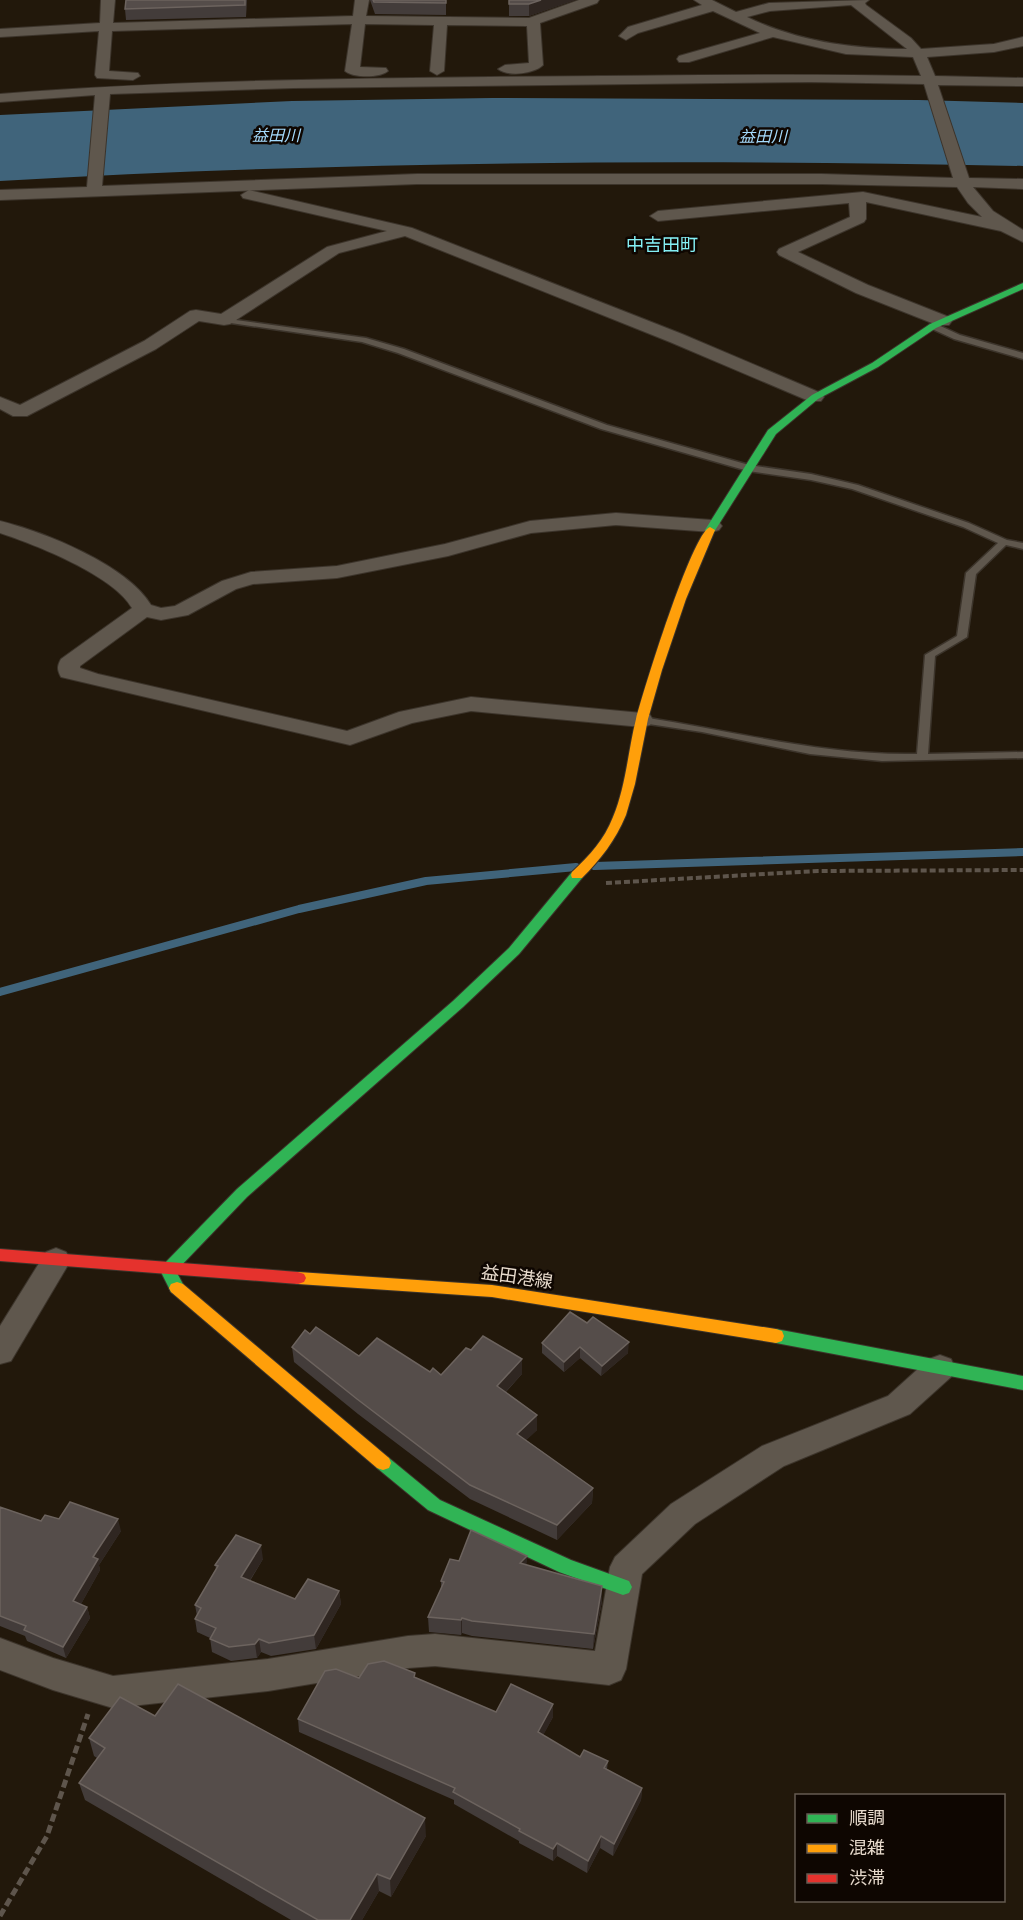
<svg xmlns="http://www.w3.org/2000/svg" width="1023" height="1920" viewBox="0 0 1023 1920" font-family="'Open Sans','Noto Sans JP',sans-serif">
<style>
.water{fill:#40647b}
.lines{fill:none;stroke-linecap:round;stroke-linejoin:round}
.stream{stroke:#40647b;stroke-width:8}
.lane-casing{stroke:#3c342b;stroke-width:3}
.street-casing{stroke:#3c342b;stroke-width:2}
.fast-casing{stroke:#3c342b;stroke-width:2}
.slow-casing{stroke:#3c342b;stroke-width:2}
.jam-casing{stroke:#3c342b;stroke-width:2}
.path-far1{stroke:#5e554c;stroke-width:4;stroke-dasharray:6 3;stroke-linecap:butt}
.path{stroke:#5e554c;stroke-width:5;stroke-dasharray:8 4;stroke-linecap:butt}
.lane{fill:#5f574d;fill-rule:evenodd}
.street{fill:#5f574d;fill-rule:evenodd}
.fast{fill:#30b455;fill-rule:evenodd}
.slow{fill:#ff9f0a;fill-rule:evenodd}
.jam{fill:#e5322d;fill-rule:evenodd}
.wall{fill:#433c3a}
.shaded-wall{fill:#2f2621}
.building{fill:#554d4a;stroke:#6c635e;stroke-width:1.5}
.labels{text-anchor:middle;stroke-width:5;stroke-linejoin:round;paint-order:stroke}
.far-water-label{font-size:16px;font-style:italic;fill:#a6dcfe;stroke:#0e0601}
.far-quarter-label{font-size:18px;fill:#84eff4;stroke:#0e0601}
.street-label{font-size:18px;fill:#e7dacc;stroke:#0e0601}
</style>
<rect width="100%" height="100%" fill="#22180b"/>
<path class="water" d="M492 98 919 100 1023 103V166C682 159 341 161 0 181V115L292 101Z"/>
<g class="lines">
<g class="stream">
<polyline points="595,866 1023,852"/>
<polyline points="0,992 299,909 426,881 576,867"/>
</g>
<g class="lane-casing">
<g id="lane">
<path d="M221 318 366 338 404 349 607 425 749 465 811 474 858 485 969 523 1007 540 1023 543V549L1006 545 976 574 967 637 935 656 928 754 1023 752V758L882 761 810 754 702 732 642 723 637 720 642 717C734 731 824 756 917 754L925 655 957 636 966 573 998 543 963 527 852 489 811 480 748 471 601 429 398 353 362 342 224 322H221Z"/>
<polygon points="930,324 936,324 960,335 1023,353 1023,359 954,339 930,328"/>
</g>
</g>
<g class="street-casing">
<g id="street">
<path d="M101 0H115L113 23 353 16 355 0H369L366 16 529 18 579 0H599L597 3 540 23 543 65C534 74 508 77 498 69L505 65 529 63 527 26 447 25 444 71 437 75 430 71 434 25 365 24 360 67 386 68 388 71C380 78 353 78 345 71L352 24 112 31 109 71 138 73 140 76 133 80 97 78 95 75 99 31 0 37V29L100 23Z"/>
<path d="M694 0H712L736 12 769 3 869 0 865 3 866 5 911 38 921 49 994 44 1023 37V46L994 52 927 57 935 76 1023 78V86L938 85 969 178 1023 179V189L973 187 993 211 1023 230V242L1001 231 866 202V219L864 222 798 252 868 285 949 317 952 321 949 325H937L856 293 779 255 777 252 779 249 850 217 849 203 658 221 650 216 658 211 863 192 982 217 968 203 957 187 822 184H417L0 200V190L87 187 95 95 0 102V94C163 81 327 79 490 77 634 76 777 73 921 76L913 57 846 54 773 37 689 62H679L677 59 679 56 760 33 713 11 638 33 626 40 619 36 628 27 702 5ZM851 5 907 49C852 49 797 41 747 17L770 11ZM810 82 924 84 953 178 822 174H417L102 186 110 94 294 88Z"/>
<polygon points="249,190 412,228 682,334 821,393 824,397 821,401 809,401 670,342 405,236 339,253 230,324 224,325 199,321 156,349 27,416 13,416 0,409 0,397 20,405 144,341 190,311 196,310 221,314 327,247 387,231 243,198 241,195"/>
<path d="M616 513 712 520 719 522 722 526 719 530 712 532 616 525 531 533 448 556 337 578 253 584 236 589 188 615 161 620 147 617 80 666V668L98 674 347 731 399 712 471 697 642 713 650 715 653 720 650 725 642 727 471 711 412 723 350 745 61 677C57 670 57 666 61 659L132 608C113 575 36 545 0 533V521C45 532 127 565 151 605L161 608 175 606 222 581 251 572 337 566 445 544 530 521Z"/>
<polygon points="56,1248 66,1252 71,1260 11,1361 0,1364 0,1326 46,1252"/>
<polygon points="940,1355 951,1359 955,1368 951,1377 910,1414 784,1466 695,1524 642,1574 626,1669 621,1680 609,1685 435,1666 408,1668 268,1691 113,1708 53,1690 0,1670 0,1638 53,1658 113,1676 268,1659 408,1636 435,1634 595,1651 610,1567 615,1557 671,1504 762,1446 888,1396 929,1359"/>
</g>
</g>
<g class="fast-casing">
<g id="fast">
<polygon points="1023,283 1023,289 936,328 878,367 818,399 776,434 714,532 706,532 705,530 768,430 812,395 872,363 930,324"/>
<polygon points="577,871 582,872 583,875 582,878 519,954 463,1007 247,1197 176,1271 185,1288 183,1292 177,1294 171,1292 160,1270 162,1266 237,1189 453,1001 509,948 572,872"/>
<polygon points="776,1329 1023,1376 1023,1390 776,1343 770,1341 768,1336 770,1331"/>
<polygon points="383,1456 389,1458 440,1500 571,1560 629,1581 632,1587 629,1593 623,1595 559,1572 428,1510 377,1468 375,1463 377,1458"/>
</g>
</g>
<g class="slow-casing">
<g id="slow">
<path d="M710 527 715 530 686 599 662 670 648 719 635 784 626 815C615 841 601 859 582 878H572L571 875 572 872C590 855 604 840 613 817 626 786 628 751 636 719 643 692 692 533 710 527Z"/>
<polygon points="298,1272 492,1285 776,1329 782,1331 784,1336 782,1341 776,1343 492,1297 298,1284 292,1282 290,1278 292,1274"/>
<polygon points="177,1282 183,1284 389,1458 391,1463 389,1468 383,1470 377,1468 171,1292 169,1288 171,1284"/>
</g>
</g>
<g class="jam-casing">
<polygon id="jam" points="0,1249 298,1272 304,1274 306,1278 304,1282 298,1284 0,1261"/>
</g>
<polyline class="path-far1" points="606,883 818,871 1023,870"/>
<polyline class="path" points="0,1916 47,1836 88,1714"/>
<use href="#lane" class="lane"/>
<use href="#street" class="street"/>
<use href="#fast" class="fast"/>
<use href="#slow" class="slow"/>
<use href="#jam" class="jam"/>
</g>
<g class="wall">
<polygon points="126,0 247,0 246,17 126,20 125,9"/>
<polygon points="370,0 446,0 446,15 375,14"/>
<polygon points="509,0 575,0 529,16 509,16"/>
<polygon points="310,1334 359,1356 441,1375 522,1374 506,1392 537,1415 537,1430 526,1440 593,1488 592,1503 557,1540 470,1499 358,1414 294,1362 292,1347"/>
<polygon points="542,1343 628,1353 601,1376 580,1358 564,1372 542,1353"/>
<polygon points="0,1507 41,1521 59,1519 121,1531 99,1565 100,1570 81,1604 87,1607 90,1618 66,1658 27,1641 25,1636 0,1626"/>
<polygon points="527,1556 526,1565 602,1601 593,1649 472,1636 462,1633 461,1635 429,1632 428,1617 441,1589 441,1581 459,1561"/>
<polygon points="263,1559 250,1581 295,1599 339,1591 341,1604 316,1649 271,1656 261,1652 257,1658 231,1661 212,1652 210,1638 197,1632 195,1619 197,1616 195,1605 216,1569 215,1565"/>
<polygon points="359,1678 416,1678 496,1712 553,1704 553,1717 543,1735 580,1757 608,1761 607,1769 642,1788 641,1800 613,1856 600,1848 587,1873 557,1856 553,1861 519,1843 519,1841 454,1804 454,1800 299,1732 298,1719"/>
<polygon points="155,1716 426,1836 391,1897 379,1891 362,1920 291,1920 85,1800 79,1783 97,1758 94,1756 89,1738"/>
</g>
<g class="shaded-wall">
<polygon points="541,0 575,0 529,16 529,4"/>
<polygon points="629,1342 628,1353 601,1376 602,1366"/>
<polygon points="580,1347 580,1358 564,1372 564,1362"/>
<polygon points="522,1359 522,1374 497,1401 497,1386"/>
<polygon points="537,1415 537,1430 517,1449 517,1434"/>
<polygon points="593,1488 592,1503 557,1540 557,1525"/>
<polygon points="118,1519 121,1531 99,1565 100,1570 76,1613 73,1601 93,1557"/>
<polygon points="261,1545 263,1559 243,1591 241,1577"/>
<polygon points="527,1556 526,1571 520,1563"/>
<polygon points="602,1586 602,1601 593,1649 594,1634"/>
<polygon points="339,1591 341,1604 316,1649 314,1635"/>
<polygon points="87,1607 90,1618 66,1658 63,1647"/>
<polygon points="462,1618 462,1633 461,1635 461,1620"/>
<polygon points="259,1639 261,1652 257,1658 255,1644"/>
<polygon points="553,1704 553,1717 538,1745 538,1732"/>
<polygon points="642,1788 641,1800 613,1856 614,1844"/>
<polygon points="425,1818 426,1836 391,1897 390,1879"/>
<polygon points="601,1836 600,1848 587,1873 588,1861"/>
<polygon points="557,1843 557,1856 553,1861 553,1849"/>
<polygon points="377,1874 379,1891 362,1920 350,1920"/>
</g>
<g class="building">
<polygon points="126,0 245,0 245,5 125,9"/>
<polygon points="373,0 446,0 446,3 374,2"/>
<polygon points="509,0 541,0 529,4 509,4"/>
<polygon points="570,1312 587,1323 593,1317 629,1342 602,1366 580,1347 564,1362 542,1343"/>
<polygon points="316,1327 359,1356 377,1338 430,1372 433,1368 441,1375 466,1348 471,1350 483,1336 522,1359 497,1386 537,1415 517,1434 593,1488 557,1525 470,1485 357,1399 292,1347 305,1330 310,1334"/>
<polygon points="70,1502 118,1519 93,1557 98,1559 73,1601 87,1607 63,1647 24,1630 26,1626 0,1616 0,1507 41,1521 45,1515 59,1519"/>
<polygon points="471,1530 527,1556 520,1563 602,1586 594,1634 472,1621 462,1618 461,1620 428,1617 444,1582 441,1581 450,1559 459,1561"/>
<polygon points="236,1535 261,1545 241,1577 295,1599 308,1579 339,1591 314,1635 269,1643 259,1639 255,1644 229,1647 210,1639 216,1628 195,1619 201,1608 195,1605 218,1566 215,1565"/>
<polygon points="384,1661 415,1673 414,1677 496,1712 511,1684 553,1704 538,1732 580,1757 584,1750 608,1761 604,1768 642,1788 614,1844 601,1836 588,1861 557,1843 553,1849 519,1831 520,1829 453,1792 455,1788 298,1719 325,1671 336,1669 359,1678 368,1664"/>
<polygon points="178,1684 425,1818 390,1879 377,1874 350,1920 318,1920 79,1783 105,1748 89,1738 120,1697 155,1716"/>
</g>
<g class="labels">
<g class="far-water-label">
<text x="276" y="141">益田川</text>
<text x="763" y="142">益田川</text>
</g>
<g class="far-quarter-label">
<text x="662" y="251">中吉田町</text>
</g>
<g class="street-label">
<text transform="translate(517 1277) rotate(8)" y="6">益田港線</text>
</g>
</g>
<rect x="795" y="1794" width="210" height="108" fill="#0e0601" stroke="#655b52" stroke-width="1.5"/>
<rect x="807" y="1814" width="30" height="9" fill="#30b455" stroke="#655b52" stroke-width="1.5"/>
<text x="849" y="1824" font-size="18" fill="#e7dacc">順調</text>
<rect x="807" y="1844" width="30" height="9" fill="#ff9f0a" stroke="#655b52" stroke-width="1.5"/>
<text x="849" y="1854" font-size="18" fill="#e7dacc">混雑</text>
<rect x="807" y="1874" width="30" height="9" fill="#e5322d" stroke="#655b52" stroke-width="1.5"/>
<text x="849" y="1884" font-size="18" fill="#e7dacc">渋滞</text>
</svg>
